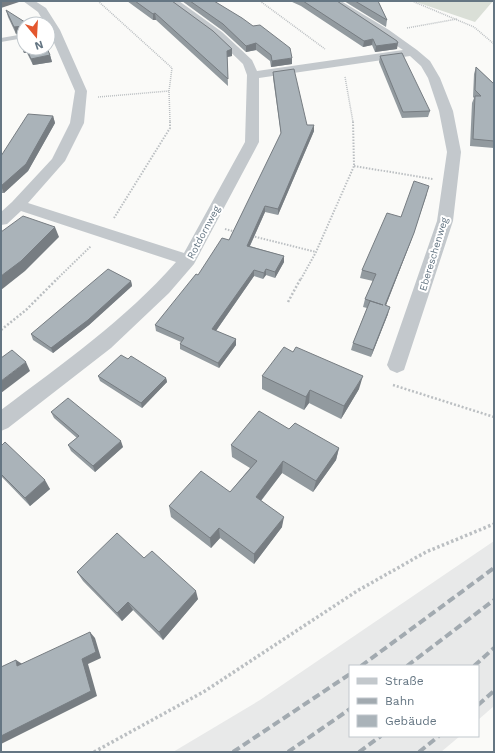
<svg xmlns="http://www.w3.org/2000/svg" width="495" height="753" viewBox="0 0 495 753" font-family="'Work Sans',sans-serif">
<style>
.built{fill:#e8e9e9}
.green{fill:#dadfd7}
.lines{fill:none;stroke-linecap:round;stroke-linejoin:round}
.path-far3{stroke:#bbbfc2;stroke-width:1.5;stroke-dasharray:1 1;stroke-linecap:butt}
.path-far2{stroke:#bbbfc2;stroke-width:2;stroke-dasharray:1.5 1.5;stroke-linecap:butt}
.path-far1{stroke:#bbbfc2;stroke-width:2.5;stroke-dasharray:2 2;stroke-linecap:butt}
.path{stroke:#bbbfc2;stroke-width:3.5;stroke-dasharray:2.5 2.5;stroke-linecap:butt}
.service{fill:#c3c8cc;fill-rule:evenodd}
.minor{fill:#c3c8cc;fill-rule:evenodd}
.rail{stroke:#a2aab0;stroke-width:4;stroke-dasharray:8 4;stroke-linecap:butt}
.wall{fill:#929a9f}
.shaded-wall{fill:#777d82}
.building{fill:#aab3b9;stroke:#777d82}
.labels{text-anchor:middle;stroke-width:4;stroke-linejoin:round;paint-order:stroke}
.far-street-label{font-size:10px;fill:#657683;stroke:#fff}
</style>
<rect width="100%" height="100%" fill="#fafaf8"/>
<polygon class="built" points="494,541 494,706 478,720 478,666 350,666 350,736 460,736 441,752 173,752 260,700"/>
<polygon class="green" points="413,1 493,1 475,22"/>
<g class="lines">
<g class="path-far3">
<polyline points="98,1 172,68 169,91 170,122"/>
<polyline points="260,1 325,49"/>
<polyline points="412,1 474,27 494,44"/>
<polyline points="407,28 457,19"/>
<polyline points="345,77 353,122"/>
<polyline points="98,97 169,91"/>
</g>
<g class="path-far2">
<polyline points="354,166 433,179"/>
<polyline points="114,218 170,128 170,121"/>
<polyline points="225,229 236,232"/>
<polyline points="252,236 316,252"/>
<polyline points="57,279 91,246"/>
<polyline points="301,279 316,252 354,166 353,121"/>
</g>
<g class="path-far1">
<polyline points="288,302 301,278"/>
<polyline points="1,330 26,310 58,278"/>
<polyline points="393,385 494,417"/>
</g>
<polyline class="path" points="94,752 205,691 357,591 426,552 494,524"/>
<polygon class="service" points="24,34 24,38 1,42 1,38"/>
<path class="minor" d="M23 1H35L46 8 60 30 87 91 84 123 65 161 28 203 184 253 245 142 247 75 243 64 214 36 167 1H179L222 32 252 60 257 71 403 50 329 1H341L389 30 417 50 430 61 440 78 453 111 461 152 453 221 404 370 397 373 390 370 387 365 437 221 447 152 439 111 428 78 421 66 410 56 259 78V142L194 264 169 293 111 348 8 428 1 431V410C62 364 125 320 176 262L21 211 7 224 1 225V212L12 202 52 159 70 123 75 91 48 29V24H45L38 12Z"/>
<g class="rail">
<polyline points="361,666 494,568"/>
<polyline points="407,666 494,600"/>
<polyline points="474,666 494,648"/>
<polyline points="478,705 494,691"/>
<polyline points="233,752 350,674"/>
<polyline points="288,752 350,709"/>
<polyline points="359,752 381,736"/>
<polyline points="419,752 439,736"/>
</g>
</g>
<g class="wall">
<polygon points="127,1 172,1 232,49 232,56 227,57 228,86 156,20 153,20"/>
<polygon points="182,1 214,1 292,64 271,67 270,61 256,50 246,52 223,31"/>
<polygon points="290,1 337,1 397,49 375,52 372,45 363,47 301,6"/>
<polygon points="344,1 378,1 387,20 386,27"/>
<polygon points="6,10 47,48 50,55 52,62 33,65 27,53 24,53 19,40 17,34 16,34 8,17"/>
<polygon points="380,56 430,111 428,117 402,118 379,62"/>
<polygon points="476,67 494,84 494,148 470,146 472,103 474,98 473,97 474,74"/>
<polygon points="273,72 307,125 314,131 278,215 265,212 250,246 284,256 284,262 275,278 266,275 263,279 254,276 216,331 236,339 236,345 219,368 180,349 180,344 181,342 156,331 155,325 229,240 281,134 273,78"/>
<polygon points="53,116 55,123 28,171 4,193 1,193 1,156"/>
<polygon points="427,194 411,241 386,305 388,314 371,357 351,350 353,343 367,308 363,307 365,299 373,281 360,278 362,270 401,217"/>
<polygon points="131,281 132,286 89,325 53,353 33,340 31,334"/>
<polygon points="128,359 166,378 167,382 142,408 100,381 98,376"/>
<polygon points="262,376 359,389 341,419 309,403 304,410 262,389"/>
<polygon points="51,412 123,447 95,472 71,451 68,445 77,438 54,418"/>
<polygon points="289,429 339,448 336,460 313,492 282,473 261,501 282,527 254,564 220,538 211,548 171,517 169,506 230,492 250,468 232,457 231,445"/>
<polygon points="1,446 50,489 30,506 1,476"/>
<polygon points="144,558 198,599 163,640 133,610 122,621 83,581 77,572"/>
</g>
<g class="shaded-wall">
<polygon points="1,1 22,1 1,8"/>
<polygon points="155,13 156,20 153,20 153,14"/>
<polygon points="23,26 24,33 16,34 14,27"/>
<polygon points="373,39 372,45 363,47 364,41"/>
<polygon points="256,43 256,50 246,52 246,46"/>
<polygon points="398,43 397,49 375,52 376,46"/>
<polygon points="24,46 24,48 25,48 27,53 24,53 22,47"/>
<polygon points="232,49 232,56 227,57 227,51"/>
<polygon points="50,55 52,62 33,65 31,59"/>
<polygon points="292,58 292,64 271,67 272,61"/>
<polygon points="53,116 55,123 28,171 4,193 1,186"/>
<polygon points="314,125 314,131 278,215 278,209"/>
<polygon points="429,186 411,241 383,313 385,305"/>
<polygon points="265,206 265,212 247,252 247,246"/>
<polygon points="55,227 59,237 25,271 1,290 1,276"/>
<polygon points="284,256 284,262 275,278 275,272"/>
<polygon points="266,269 266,275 263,279 264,273"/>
<polygon points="254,270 254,276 213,335 212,329"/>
<polygon points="131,281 132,286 89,325 53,353 51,348"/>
<polygon points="390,307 388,314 371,357 373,350"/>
<polygon points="236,339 236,345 219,368 218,363"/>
<polygon points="26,362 30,371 1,393 1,381"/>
<polygon points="363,376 359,389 341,419 344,406"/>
<polygon points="166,378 167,382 142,408 141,403"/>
<polygon points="310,390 309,403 304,410 306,397"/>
<polygon points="121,441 123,447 95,472 93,466"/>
<polygon points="339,448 336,460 313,492 316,481"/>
<polygon points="283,461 282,473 255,508 256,497"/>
<polygon points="45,480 50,489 30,506 25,498"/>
<polygon points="284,517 282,527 254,564 254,554"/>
<polygon points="219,528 220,538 211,548 210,538"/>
<polygon points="196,591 198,599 163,640 159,632"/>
<polygon points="128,602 133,610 122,621 117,613"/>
<polygon points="90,632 95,638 101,658 88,664 97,696 1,744 1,736 82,659"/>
<polygon points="16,660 24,665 17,666"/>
</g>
<g class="building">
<polygon points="135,1 172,1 213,31 232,49 227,51 228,79 155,13 153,14"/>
<polygon points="190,1 214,1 242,18 253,26 260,25 290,48 292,58 272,61 271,55 256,43 246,46 223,24"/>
<polygon points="303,1 337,1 397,41 398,43 376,46 373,39 364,41"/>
<polygon points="355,1 378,1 387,20"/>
<polygon points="6,10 28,24 24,24 24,46 22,47 17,34 23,32 23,26 14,27"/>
<polygon points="26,48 47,48 50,55 31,59"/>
<polygon points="402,53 430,111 403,112 380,56"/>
<polygon points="476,67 494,84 494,141 473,139 475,96 481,96 475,90"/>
<polygon points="294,69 307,125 314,125 278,209 265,206 247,246 284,256 275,272 266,269 264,273 254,270 212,329 236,339 218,363 180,344 184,338 155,325 196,274 198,275 222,238 229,240 281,133 273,72"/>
<polygon points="28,114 53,116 26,164 1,186 1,156"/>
<polygon points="414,181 429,186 414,233 385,305 390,307 373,350 353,343 370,301 383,305 365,299 376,274 362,270 387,213 401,217"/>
<polygon points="23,216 55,227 21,261 1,276 1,232"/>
<polygon points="108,269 131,281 88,320 51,348 31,334"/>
<polygon points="284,347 293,352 296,347 363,376 344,406 310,390 306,397 262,376"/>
<polygon points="12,350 26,362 1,381 1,358"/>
<polygon points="121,355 128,359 131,356 166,378 141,403 98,376"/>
<polygon points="68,398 121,441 93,466 68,445 79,436 51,412"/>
<polygon points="259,411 289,429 295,423 339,448 316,481 283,461 256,497 284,517 254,554 219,528 210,538 169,506 201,471 230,492 257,461 231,445"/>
<polygon points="5,442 45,480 25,498 1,474 1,446"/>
<polygon points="117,533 144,558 152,551 196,591 159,632 128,602 117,613 77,572"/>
<polygon points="90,632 96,652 82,659 91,691 1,736 1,667 16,660 17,666"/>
</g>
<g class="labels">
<g class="far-street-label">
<text transform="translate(203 232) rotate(-62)" y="4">Rotdornweg</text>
<text transform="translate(433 254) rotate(-73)" y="4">Ebereschenweg</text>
</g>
</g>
<rect width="495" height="753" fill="none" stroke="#657683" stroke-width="4"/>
<rect x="349" y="665" width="130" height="72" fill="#ffffff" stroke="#c1c8cd"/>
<rect x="357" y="678" width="20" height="6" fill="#c3c8cc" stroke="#c1c8cd"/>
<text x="385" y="685" font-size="12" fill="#657683">Straße</text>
<rect x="357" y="698" width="20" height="6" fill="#a2aab0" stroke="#c1c8cd"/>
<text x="385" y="705" font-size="12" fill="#657683">Bahn</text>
<rect x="357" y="715" width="20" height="12" fill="#aab3b9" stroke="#c1c8cd"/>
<text x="385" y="725" font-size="12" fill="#657683">Gebäude</text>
<g transform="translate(36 36) rotate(162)"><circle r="19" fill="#ffffff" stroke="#c1c8cd"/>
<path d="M0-3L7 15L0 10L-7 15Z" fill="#e4572e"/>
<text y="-6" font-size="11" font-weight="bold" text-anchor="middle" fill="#657683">N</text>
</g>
</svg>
